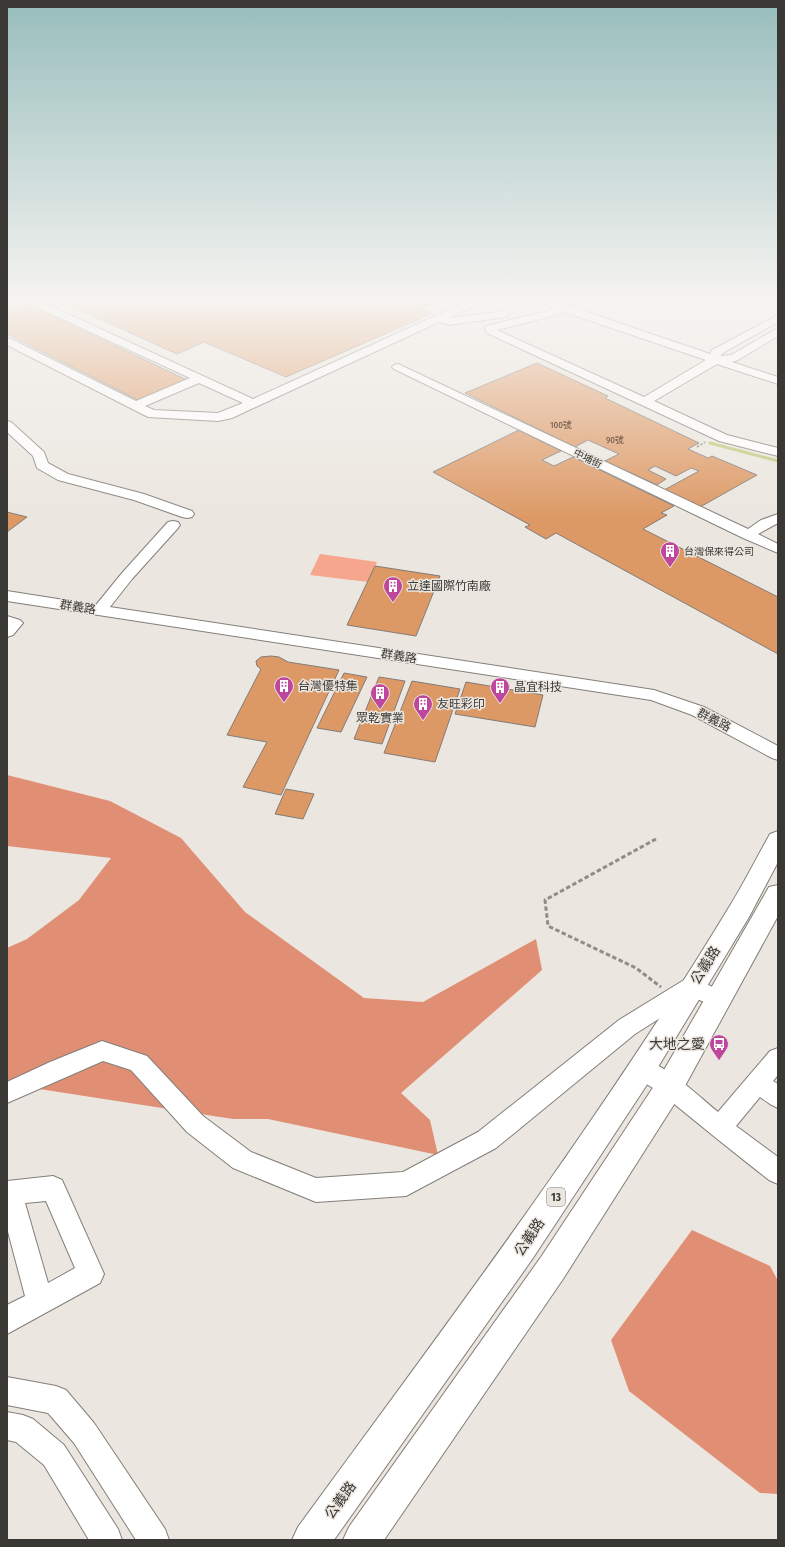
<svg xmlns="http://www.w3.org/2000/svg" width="785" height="1547" viewBox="0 0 785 1547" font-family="'Fira Sans Condensed','Noto Sans TC',sans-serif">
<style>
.green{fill:#f5a68d}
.forest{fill:#e08f75}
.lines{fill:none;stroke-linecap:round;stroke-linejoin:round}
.stream{stroke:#bfca79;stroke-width:3}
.building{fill:#dd9965;stroke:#827b77}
.minor-casing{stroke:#837f79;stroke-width:2}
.major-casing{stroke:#837f79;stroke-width:2}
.path-far1{stroke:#908d88;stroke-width:1.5;stroke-dasharray:2.5 1.5;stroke-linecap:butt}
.path{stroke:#908d88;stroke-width:3;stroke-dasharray:4.5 2.5;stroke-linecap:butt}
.minor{fill:#fff;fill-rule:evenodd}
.major{fill:#fff;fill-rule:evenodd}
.labels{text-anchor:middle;stroke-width:3;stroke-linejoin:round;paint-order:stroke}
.far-number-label{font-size:9px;fill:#635041}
.far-street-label{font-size:10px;fill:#3a3835;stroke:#ebe6df}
.far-poi-label{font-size:10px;fill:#3a3835;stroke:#ebe6df;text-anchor:start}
.shield{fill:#ebe6df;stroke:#6f6c68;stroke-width:1}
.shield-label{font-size:11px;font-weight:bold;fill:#3a3835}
.poi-label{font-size:12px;fill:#3a3835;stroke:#ebe6df;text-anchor:start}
.street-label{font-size:12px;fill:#3a3835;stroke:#ebe6df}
.near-street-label{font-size:14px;fill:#3a3835;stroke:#ebe6df}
.near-poi-label{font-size:14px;fill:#3a3835;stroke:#ebe6df;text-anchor:end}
</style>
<rect width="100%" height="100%" fill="#ebe6df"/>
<polygon class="green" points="320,554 377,562 368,582 310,575"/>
<g class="forest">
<polygon points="7,775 110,801 181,838 245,912 364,998 423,1002 536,939 542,970 401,1093 430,1120 438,1155 268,1119 233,1119 7,1084 7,948 27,939 79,900 111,858 7,846"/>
<polygon points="692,1230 770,1266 778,1281 778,1494 760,1493 629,1391 611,1340"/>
</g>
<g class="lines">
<polyline class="stream" points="710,443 778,461"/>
</g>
<g class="building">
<polygon points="7,302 23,302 187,380 138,400 7,334"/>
<polygon points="62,302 438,302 421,309 433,313 286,377 204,342 177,354"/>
<polygon points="537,363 608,396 605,398 699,443 688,449 708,458 712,456 757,475 700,507 664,490 699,471 691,468 676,476 655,466 648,470 666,479 657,485 605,461 619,454 588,440 575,447 465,393"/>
<polygon points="519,430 561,451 542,460 554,466 573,457 674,506 661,513 667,515 643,529 778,597 778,654 556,533 546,539 525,527 530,525 433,472"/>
<polygon points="7,512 27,517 7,532"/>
<polygon points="375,566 440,576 416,636 347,625"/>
<polygon points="271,656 279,657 288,662 339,670 281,795 243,787 267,742 227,735 261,669 257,666 256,661 261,657"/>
<polygon points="344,673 367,677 341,732 317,728"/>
<polygon points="379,677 405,681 382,744 354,739"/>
<polygon points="412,681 460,689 435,762 384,753"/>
<polygon points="466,682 543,695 535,727 455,714"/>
<polygon points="286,789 314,794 303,819 275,814"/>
</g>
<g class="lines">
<g class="minor-casing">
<g id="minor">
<path d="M29 302H42L253 399 466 302H479L478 304 448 318 505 311 510 314 505 317 449 325 439 322 232 418 218 421 148 417 7 345V338L11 339 136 401 190 378 30 304ZM199 383 243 403 218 413 154 410 145 406Z"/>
<path d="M541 302 560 303 710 354 712 350 778 315V322L721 354V356L731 355 778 328V336L738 360 732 362 778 377V384L717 364 654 401 727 435 778 448V456L719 441 487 333 485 328 486 326 551 310V307L542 304ZM561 311 706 360 644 397 497 330 560 314Z"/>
<polygon points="398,364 748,529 761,520 778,514 778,523 758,534 778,544 778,553 743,538 394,369 392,367 394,365"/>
<polygon points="7,421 11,422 44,452 48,463 68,474 144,494 192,511 194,514 192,517 187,518 182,517 134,500 58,480 37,468 33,456 7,432"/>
<polygon points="173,521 178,522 180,525 178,528 132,579 110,607 654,690 704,707 778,746 778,760 772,758 692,715 651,700 7,601 7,591 96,605 122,573 168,522"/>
<polygon points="7,616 20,620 23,623 13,635 7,637"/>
<polygon points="692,977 727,994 730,1000 727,1006 719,1009 693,997 635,1034 496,1148 406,1196 316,1202 233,1168 187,1132 131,1070 103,1061 7,1103 7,1082 50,1062 102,1041 147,1056 203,1116 251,1152 316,1178 403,1172 478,1132 619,1020 684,980"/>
<path d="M778 1048V1075L773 1081 778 1084V1108L770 1104 760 1097 736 1126 778 1157V1184L769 1180C733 1152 699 1124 663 1095 652 1086 637 1081 631 1068L634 1061 642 1058C671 1069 695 1093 718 1112L770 1051Z"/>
<path d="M53 1176 62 1180 104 1274 100 1283 7 1334V1305L25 1296 7 1228V1181ZM46 1201 75 1268 48 1283 25 1203Z"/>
<polygon points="7,1377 56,1386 66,1390 94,1423 165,1529 169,1540 136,1540 74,1443 48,1413 7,1405"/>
<polygon points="7,1412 23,1415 33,1419 64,1445 118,1529 122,1540 89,1540 44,1465 16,1442 7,1440"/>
</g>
</g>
<g class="major-casing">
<g id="major">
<path d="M778 831V862L749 917 652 1077 533 1258 334 1540H292L298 1527C447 1323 600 1121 731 904 745 881 757 857 770 834Z"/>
<polygon points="778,885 778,916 680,1095 563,1279 384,1540 343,1540 349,1527 541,1257 660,1077 769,887"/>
</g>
</g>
<polyline class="path-far1" points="697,447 705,442"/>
<polyline class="path" points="656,839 545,900 548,926 636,968 661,987"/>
<use href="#minor" class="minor"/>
<use href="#major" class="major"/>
</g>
<linearGradient id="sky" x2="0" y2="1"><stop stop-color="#97bdbc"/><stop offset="0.58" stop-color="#f6f4f1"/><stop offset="1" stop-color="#f6f4f1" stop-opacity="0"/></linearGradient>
<rect width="785" height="518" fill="url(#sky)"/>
<defs>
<g id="building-pin" transform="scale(1)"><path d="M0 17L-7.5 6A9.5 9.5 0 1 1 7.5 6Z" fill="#be479d" stroke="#ebe6df"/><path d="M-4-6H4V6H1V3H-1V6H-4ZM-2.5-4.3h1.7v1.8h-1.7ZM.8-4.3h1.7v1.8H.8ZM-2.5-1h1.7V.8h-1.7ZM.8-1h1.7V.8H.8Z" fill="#fff"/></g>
<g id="bus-pin" transform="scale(1)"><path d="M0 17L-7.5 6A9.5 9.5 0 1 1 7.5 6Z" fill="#be479d" stroke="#ebe6df"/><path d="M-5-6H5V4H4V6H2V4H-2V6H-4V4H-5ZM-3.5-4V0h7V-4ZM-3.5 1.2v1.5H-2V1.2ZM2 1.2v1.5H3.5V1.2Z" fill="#fff"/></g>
</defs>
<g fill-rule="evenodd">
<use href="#building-pin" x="670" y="551"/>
<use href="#building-pin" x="393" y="586"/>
<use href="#building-pin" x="284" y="686"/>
<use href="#building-pin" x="500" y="687"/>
<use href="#building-pin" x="380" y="693"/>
<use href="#building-pin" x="423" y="704"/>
<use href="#bus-pin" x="719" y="1044"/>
</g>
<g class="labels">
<g class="far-number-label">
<text x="561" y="428">100號</text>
<text x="615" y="443">90號</text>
</g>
<g class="far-street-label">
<text transform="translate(588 458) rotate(26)" y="4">中埔街</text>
</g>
<g class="far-poi-label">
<text x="684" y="555">台灣保來得公司</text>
</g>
<rect class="shield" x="547" y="1188" width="18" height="18" rx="3"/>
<g class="shield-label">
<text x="556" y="1201">13</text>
</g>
<g class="poi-label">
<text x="407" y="590">立達國際竹南廠</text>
<text x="298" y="690">台灣優特集</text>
<text x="514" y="691">晶宜科技</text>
<text x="437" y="708">友旺彩印</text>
<text x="380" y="722" text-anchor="middle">眾乾實業</text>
</g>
<g class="street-label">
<text transform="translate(78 607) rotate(9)" y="4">群義路</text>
<text transform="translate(399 656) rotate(9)" y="4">群義路</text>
<text transform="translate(714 720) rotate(27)" y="4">群義路</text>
</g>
<g class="near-street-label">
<text transform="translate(705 965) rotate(-58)" y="5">公義路</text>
<text transform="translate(529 1237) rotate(-56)" y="5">公義路</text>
<text transform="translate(340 1500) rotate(-54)" y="5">公義路</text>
</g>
<g class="near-poi-label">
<text x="705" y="1049">大地之愛</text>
</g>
</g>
<rect width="785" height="1547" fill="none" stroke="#3a3835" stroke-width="16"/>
</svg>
